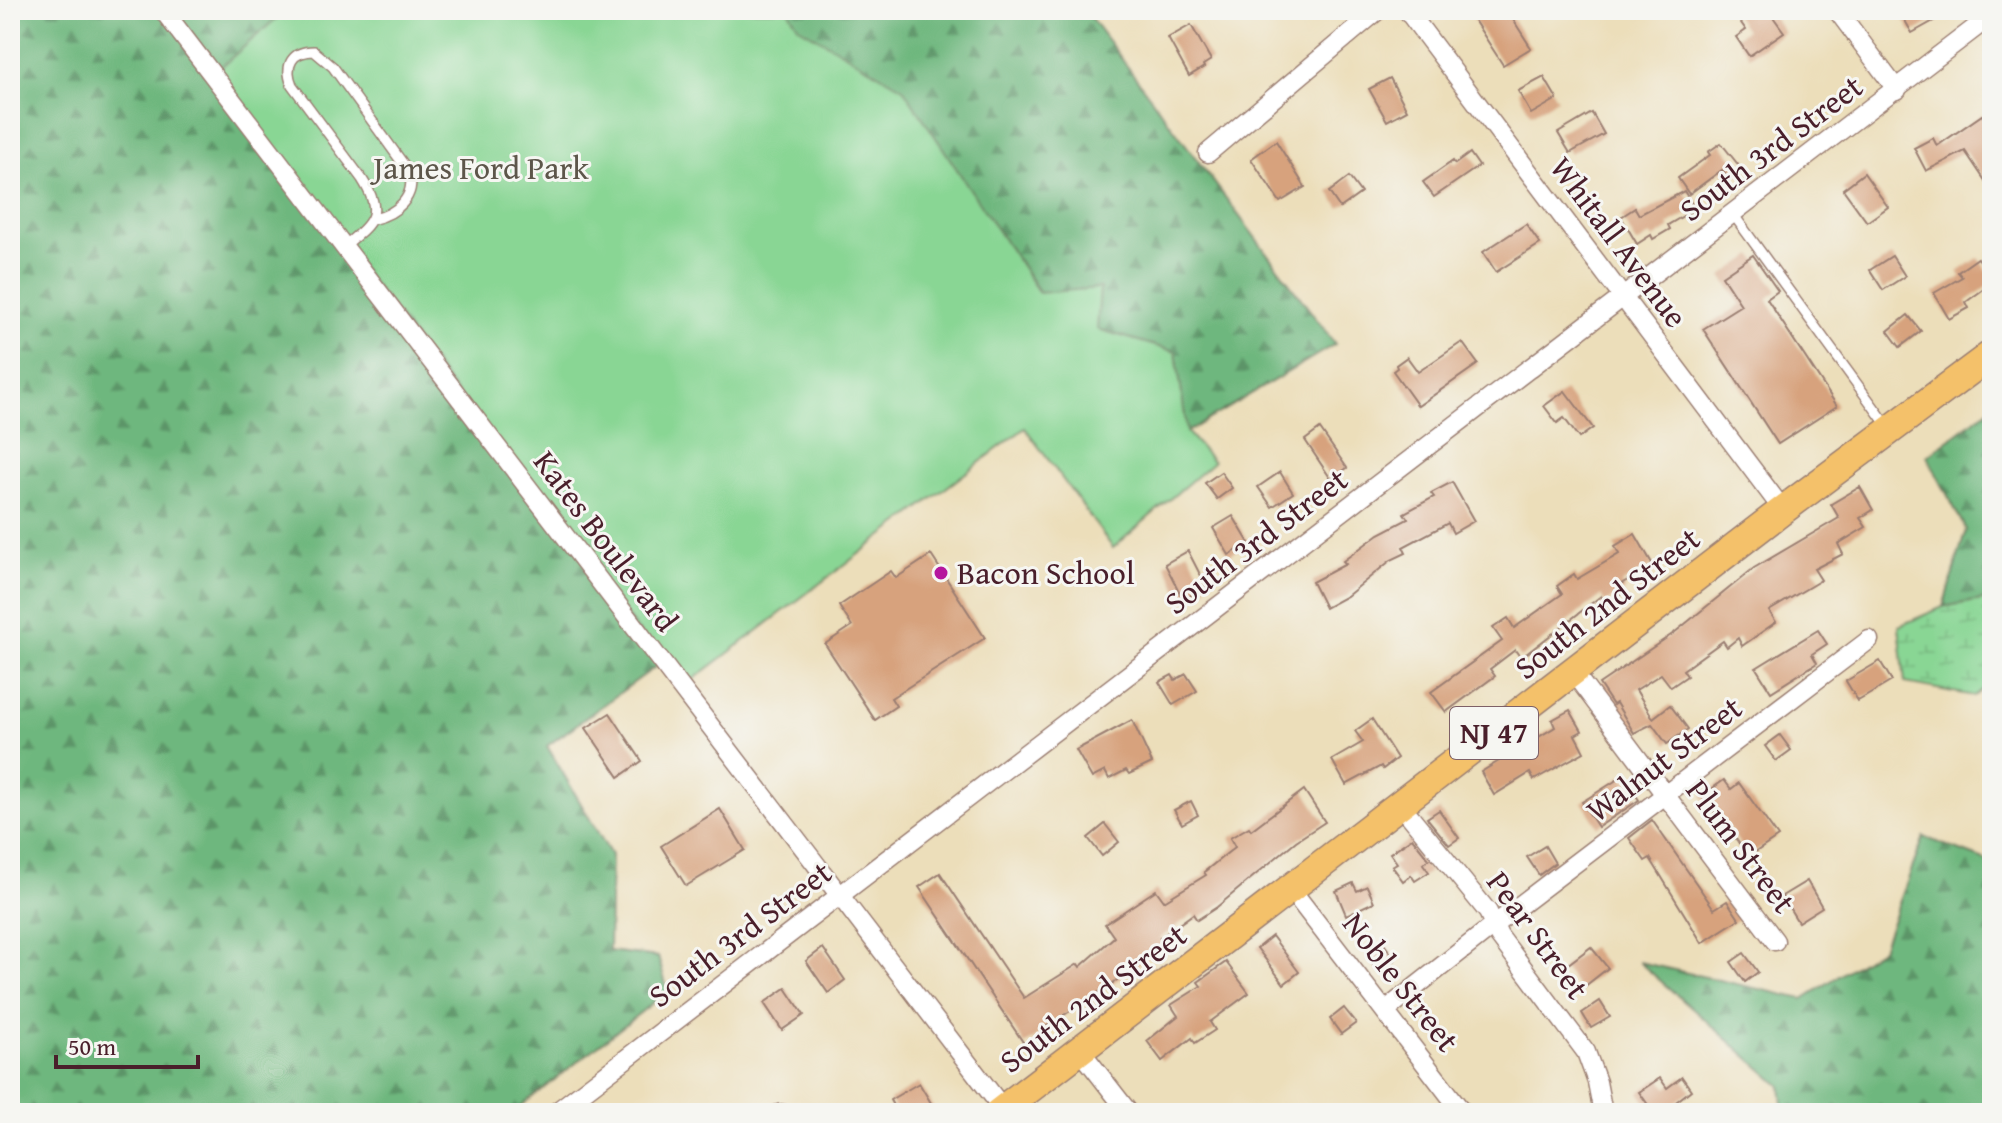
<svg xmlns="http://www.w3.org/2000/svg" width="2002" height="1123" viewBox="0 0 2002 1123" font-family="'Gentium Book Plus',serif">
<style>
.forest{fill:url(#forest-firs);stroke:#5c6b54;stroke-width:2}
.wetland{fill:url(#wetland-marsh);stroke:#6a7a60;stroke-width:2}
.green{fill:#89d694;stroke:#6a7a60;stroke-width:2}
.building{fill:#d7a27d}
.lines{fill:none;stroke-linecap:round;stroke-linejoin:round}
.service-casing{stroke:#9b7e72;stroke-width:12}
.minor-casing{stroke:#9b7e72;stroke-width:21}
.primary-casing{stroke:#9b7e72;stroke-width:31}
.service{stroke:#fff;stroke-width:9}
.minor{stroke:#fff;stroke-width:18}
.primary{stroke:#f4c16a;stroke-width:28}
.poi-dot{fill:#b5179e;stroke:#f6f6f2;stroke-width:3}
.labels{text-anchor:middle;stroke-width:6;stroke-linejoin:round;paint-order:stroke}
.shield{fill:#f6f6f2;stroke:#7e6067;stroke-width:2}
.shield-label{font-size:30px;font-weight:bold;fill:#4a1f2b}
.street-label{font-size:32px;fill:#4a1f2b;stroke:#f6f6f2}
.park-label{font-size:32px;fill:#5d564a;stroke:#f6f6f2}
.poi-label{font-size:32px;fill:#4a1f2b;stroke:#f6f6f2;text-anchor:start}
</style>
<defs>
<pattern id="forest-firs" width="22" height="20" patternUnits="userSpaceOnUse" patternTransform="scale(2)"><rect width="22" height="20" fill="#6eb77e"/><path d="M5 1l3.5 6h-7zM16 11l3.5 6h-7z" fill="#5c9467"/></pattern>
<pattern id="wetland-marsh" width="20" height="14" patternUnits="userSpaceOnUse" patternTransform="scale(2)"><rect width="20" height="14" fill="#89d694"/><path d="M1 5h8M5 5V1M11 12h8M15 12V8" fill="none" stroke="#78b780"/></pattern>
</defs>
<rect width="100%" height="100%" fill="#f6f6f2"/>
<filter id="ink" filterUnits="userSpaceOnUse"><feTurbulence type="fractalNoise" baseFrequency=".0125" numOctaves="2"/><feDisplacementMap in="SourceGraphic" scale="16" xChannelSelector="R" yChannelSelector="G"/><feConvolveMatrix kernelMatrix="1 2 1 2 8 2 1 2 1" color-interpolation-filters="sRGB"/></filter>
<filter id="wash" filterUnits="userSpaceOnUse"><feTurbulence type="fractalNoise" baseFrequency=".006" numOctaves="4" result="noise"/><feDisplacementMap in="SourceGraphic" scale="32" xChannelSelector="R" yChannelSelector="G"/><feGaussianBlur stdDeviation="1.8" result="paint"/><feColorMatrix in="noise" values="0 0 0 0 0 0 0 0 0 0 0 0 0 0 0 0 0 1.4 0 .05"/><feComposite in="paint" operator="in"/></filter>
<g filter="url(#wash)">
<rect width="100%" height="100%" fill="#ecdeba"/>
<g class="forest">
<polygon points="10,10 301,10 662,662 547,746 611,855 609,951 658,957 668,991 512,1113 15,1113 10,1106"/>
<polygon points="769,10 1085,10 1335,344 1187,432 1176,352 1097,329 1099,288 1040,293 1005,241"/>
<polygon points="1992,407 1992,591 1989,599 1943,607 1966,530 1927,456"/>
<polygon points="1924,837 1992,863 1992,1113 1784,1113 1781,1086 1639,962 1803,999 1882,948"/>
</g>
<polygon class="wetland" points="1992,591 1992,681 1974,696 1905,683 1899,626 1943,607 1988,599"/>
<polygon class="green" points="286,10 788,10 799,27 903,88 1039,293 1100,288 1097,329 1176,352 1187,432 1213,462 1113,548 1025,428 682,688 213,74"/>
<g id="blocks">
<g class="building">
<polygon points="1483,10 1507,10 1531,48 1503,65 1472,17"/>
<polygon points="1732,10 1768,10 1784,32 1749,56 1736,37 1746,30"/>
<polygon points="1899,10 1930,10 1935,20 1912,33"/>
<polygon points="1191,25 1211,60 1203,65 1204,67 1189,76 1168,38"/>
<polygon points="1544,77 1557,99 1531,114 1518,91"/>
<polygon points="1390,78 1407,110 1387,121 1369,89"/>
<polygon points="1592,113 1604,134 1570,153 1558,133"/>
<polygon points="1982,115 1992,129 1992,191 1965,151 1926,171 1914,148 1933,138 1937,146"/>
<polygon points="1276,141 1305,187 1280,202 1251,159"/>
<polygon points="1721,143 1740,167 1727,177 1722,170 1689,194 1678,178 1710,155 1708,152"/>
<polygon points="1470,153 1479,166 1434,197 1423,182 1453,161 1455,164"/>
<polygon points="1864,173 1888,207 1867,222 1843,189"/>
<polygon points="1349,177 1361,193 1340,208 1329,192"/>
<polygon points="1684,191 1695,209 1668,225 1670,229 1653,239 1651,235 1637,244 1621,217 1635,208 1639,215"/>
<polygon points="1526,224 1540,244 1496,272 1483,252"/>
<polygon points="1753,255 1778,291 1767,299 1837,406 1778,444 1703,329 1741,305 1722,276"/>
<polygon points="1892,256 1905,276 1883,290 1870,270"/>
<polygon points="1978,258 1992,277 1992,283 1966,302 1969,308 1949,319 1934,293 1962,277 1958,272"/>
<polygon points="1908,315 1921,331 1900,347 1888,331"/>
<polygon points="1462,342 1478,364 1418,406 1393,371 1397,368 1396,365 1407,357 1418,372"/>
<polygon points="1565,391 1593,428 1579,438 1564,418 1557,423 1544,406"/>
<polygon points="1320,429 1347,468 1331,479 1305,440"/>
<polygon points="1221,472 1232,488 1217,499 1205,483"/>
<polygon points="1280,472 1293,493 1272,507 1258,487"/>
<polygon points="1452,482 1474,521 1453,533 1448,523 1403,547 1406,553 1391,560 1347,596 1325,608 1312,582 1346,564 1343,561 1379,534 1408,519 1404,513 1434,497 1431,493"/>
<polygon points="1860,487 1873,510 1860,518 1866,527 1838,544 1843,554 1814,569 1821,580 1769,611 1776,622 1742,646 1738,638 1727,647 1723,641 1683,670 1687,676 1671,687 1661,674 1636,690 1653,718 1670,705 1688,729 1667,744 1652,724 1634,733 1616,703 1613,705 1599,684 1674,633 1754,568 1839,518 1831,504"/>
<polygon points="1233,516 1249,543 1229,555 1213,528"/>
<polygon points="1635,534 1653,565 1621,584 1625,591 1605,603 1601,596 1521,658 1515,650 1490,669 1495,676 1446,712 1431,692 1502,641 1493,628 1508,618 1514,628 1562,594 1557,586 1574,574 1577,579 1619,554 1615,546"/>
<polygon points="1188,551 1207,588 1183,599 1165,564"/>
<polygon points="931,555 985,638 891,698 896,706 875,720 825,644 852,626 839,606 891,571 896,578"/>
<polygon points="1818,630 1827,644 1812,654 1817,663 1771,692 1756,668"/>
<polygon points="1880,661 1892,681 1858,701 1846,681"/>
<polygon points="1186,674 1197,691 1173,705 1159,682 1172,675 1175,680"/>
<polygon points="1570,710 1582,731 1575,735 1584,752 1534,780 1530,773 1494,795 1481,772 1555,727 1552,720"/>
<polygon points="610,713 642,761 619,777 586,728"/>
<polygon points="1372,719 1397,758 1383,769 1381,766 1346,785 1332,760 1363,742 1355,731"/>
<polygon points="1132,720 1152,763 1129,774 1126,770 1109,779 1105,771 1092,778 1076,750"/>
<polygon points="1780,735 1791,750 1776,761 1765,746"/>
<polygon points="1623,776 1639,800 1598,827 1582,802"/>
<polygon points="1724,780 1731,789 1739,783 1778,837 1748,857 1723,819 1720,820 1702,796"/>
<polygon points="1304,790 1325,822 1296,841 1217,907 1197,920 1193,914 1160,938 1165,944 1113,983 1044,1028 1046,1031 1025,1045 919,887 940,873 1024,998 1078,964 1080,967 1114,937 1105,924 1156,890 1164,901 1206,875 1204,872 1235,847 1230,838 1249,827 1251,830"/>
<polygon points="1191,801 1198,815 1182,824 1174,810"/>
<polygon points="720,809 745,850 686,886 661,846"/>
<polygon points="1439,810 1459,838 1449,845 1427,818"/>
<polygon points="1652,820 1714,909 1727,901 1739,919 1702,943 1650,858 1645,861 1629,838"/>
<polygon points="1105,824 1119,842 1102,856 1088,838"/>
<polygon points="1412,838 1429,859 1423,864 1429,872 1415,881 1411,875 1403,881 1392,866 1397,863 1390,853"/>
<polygon points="1545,846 1555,863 1539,875 1527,857"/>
<polygon points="1807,881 1822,907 1798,922 1782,896"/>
<polygon points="1353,883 1357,891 1367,886 1374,902 1346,915 1336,891"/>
<polygon points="1272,936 1299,972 1284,984 1257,948"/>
<polygon points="1384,944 1395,959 1379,972 1367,956"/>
<polygon points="1591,947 1608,968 1580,990 1563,968"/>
<polygon points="823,948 845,980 828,993 806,961"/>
<polygon points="1744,953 1758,972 1745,982 1731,962"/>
<polygon points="1226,962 1249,993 1210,1022 1215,1030 1195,1043 1192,1038 1162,1061 1147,1041 1178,1016 1171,1005 1201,986 1198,982"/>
<polygon points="786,988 804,1015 782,1030 764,1003"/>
<polygon points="1600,1001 1610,1017 1591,1028 1582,1013"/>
<polygon points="1344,1008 1356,1023 1341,1034 1330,1019"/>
<polygon points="1682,1077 1691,1090 1676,1102 1684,1113 1654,1113 1639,1092 1660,1078 1667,1088"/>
<polygon points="919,1083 937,1113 897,1113 890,1100"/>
</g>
</g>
</g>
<g filter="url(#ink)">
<use href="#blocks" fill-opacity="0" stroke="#9b7e72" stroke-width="2"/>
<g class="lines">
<g class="service-casing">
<g id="service">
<polyline points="1733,214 1889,428"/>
<path d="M343 247C372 223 385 215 362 179L292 85C284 65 292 51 314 51L333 67 409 172C417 197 396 214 374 219"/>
<polyline points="769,1113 780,1109 802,1113"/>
</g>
</g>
<g class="minor-casing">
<g id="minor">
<polyline points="163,10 1003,1109"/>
<polyline points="1407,10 1783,510"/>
<polyline points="1837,10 1897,90"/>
<polyline points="1208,153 1378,10"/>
<polyline points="1573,672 1775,941"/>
<polyline points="1401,805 1488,912 1499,936 1586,1052 1597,1082 1603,1113"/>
<polyline points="1290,888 1463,1113"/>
<polyline points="1386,1010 1494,925 1869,640"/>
<polyline points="1080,1050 1129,1113"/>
<polyline points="555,1113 1992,15"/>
</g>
</g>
<g class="primary-casing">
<polyline id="primary" points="998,1113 1783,510 1992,354"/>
</g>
<use href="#service" class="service"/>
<use href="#minor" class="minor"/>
<use href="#primary" class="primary"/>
</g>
</g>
<circle class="poi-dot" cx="941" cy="573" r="8"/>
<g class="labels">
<rect class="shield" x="1450" y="707" width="88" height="52" rx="6"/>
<g class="shield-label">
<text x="1494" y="743">NJ 47</text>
</g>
<g class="street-label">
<text transform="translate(1771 148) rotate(-37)" y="11">South 3rd Street</text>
<text transform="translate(1619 242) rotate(53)" y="11">Whitall Avenue</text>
<text transform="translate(606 541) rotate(53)" y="11">Kates Boulevard</text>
<text transform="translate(1256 541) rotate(-37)" y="11">South 3rd Street</text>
<text transform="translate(1607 603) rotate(-38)" y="11">South 2nd Street</text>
<text transform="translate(1664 759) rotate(-37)" y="11">Walnut Street</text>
<text transform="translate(1741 846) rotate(53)" y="11">Plum Street</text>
<text transform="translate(740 934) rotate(-37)" y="11">South 3rd Street</text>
<text transform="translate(1538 935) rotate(54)" y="11">Pear Street</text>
<text transform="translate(1401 982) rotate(52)" y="11">Noble Street</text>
<text transform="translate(1093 998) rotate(-37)" y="11">South 2nd Street</text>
</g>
<g class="park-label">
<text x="481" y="179">James Ford Park</text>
</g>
<g class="poi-label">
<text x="957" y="584">Bacon School</text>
</g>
</g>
<rect width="2002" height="1123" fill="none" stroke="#f6f6f2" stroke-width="40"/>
<path d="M56 1055v12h142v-12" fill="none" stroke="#4a1f2b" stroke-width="4"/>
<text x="68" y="1055" font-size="24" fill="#4a1f2b" stroke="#f6f6f2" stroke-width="6" paint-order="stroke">50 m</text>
</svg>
